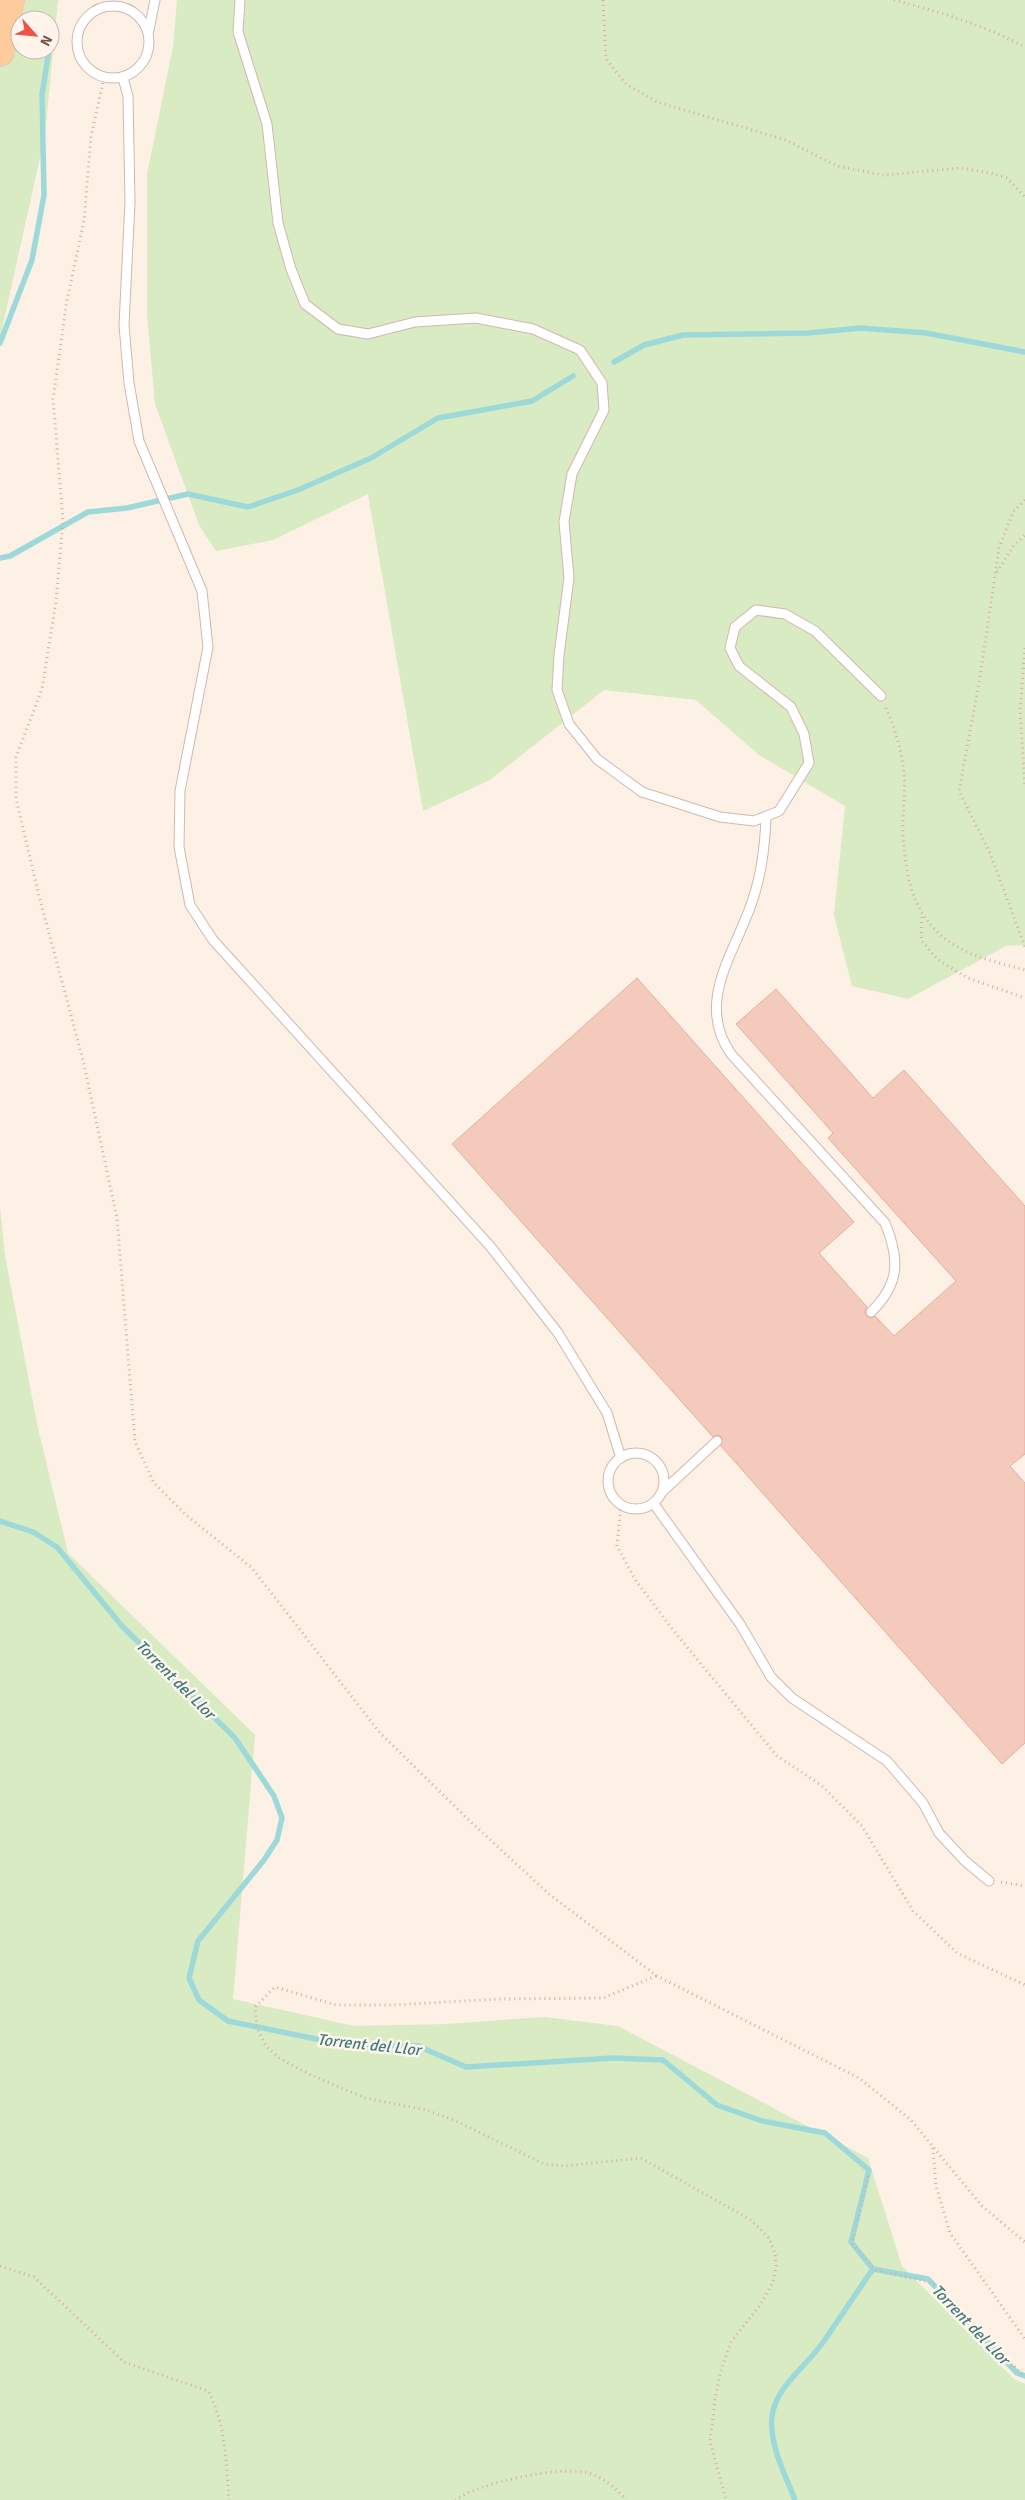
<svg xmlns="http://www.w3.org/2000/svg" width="1025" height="2500" viewBox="0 0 1025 2500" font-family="Signika,sans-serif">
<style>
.green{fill:#d9ebc3;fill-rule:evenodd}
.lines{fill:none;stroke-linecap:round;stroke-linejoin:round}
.stream{stroke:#9ed9da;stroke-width:5.5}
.building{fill:#f3cabc;stroke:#e7ae9b}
.lane-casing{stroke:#d1b8ad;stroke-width:11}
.primary-casing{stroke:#d9cfcc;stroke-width:30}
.path{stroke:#d9ad9e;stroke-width:3;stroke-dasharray:1 4;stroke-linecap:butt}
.lane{stroke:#fff;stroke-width:9}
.primary{stroke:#fdcb9c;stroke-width:28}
.labels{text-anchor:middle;stroke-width:5;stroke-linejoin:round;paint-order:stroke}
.water-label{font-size:16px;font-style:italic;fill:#3c7b7d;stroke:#fff5ec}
</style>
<rect width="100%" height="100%" fill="#fdf0e5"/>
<g class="green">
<path d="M0 0H58L45 135 0 338ZM20 20H50V50H20Z"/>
<polygon points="177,0 1025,0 1025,945 1006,946 908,999 852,986 834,915 845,806 759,755 696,700 604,690 490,780 423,811 368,494 273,540 216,551 199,525 155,404 147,315 147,174 173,47"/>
<polygon points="0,1207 5,1256 38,1428 68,1553 255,1735 233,1999 354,2026 446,2024 544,2017 618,2026 868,2158 902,2266 1014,2379 1025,2384 1025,2500 0,2500"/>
</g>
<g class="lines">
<g class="stream">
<polyline points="0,343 32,260 44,195 42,95 49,50"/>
<polyline points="614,362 644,345 683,335 808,333 861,328 926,333 1025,352"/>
<polyline points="0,558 10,556 88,512 127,508 188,494 248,507 298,490 371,458 438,418 532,401 573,376"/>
<polyline points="0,1521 33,1532 57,1547 122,1626 235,1738 274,1796 282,1818 277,1840 264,1860 198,1941 189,1978 199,2000 228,2021 341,2044 418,2046 466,2067 613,2058 663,2060 717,2105 762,2121 825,2133 869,2170 851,2242 873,2269 928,2279 1017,2373 1025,2376"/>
<path d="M795 2500C785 2474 769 2445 772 2416 776 2387 805 2367 821 2345 839 2320 855 2294 873 2269"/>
</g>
</g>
<polygon class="building" points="637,978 854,1222 819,1253 867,1307 865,1311 866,1316 870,1318 875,1316 894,1336 956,1281 828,1138 833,1133 736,1024 776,989 873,1098 904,1070 1025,1206 1025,1454 1010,1466 1025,1483 1025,1743 1002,1764 721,1446 722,1437 718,1435 713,1437 452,1144"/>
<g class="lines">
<g class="lane-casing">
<g id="lane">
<polyline points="240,0 238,32 267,124 278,223 291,269 305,304 338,329 368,334 415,322 476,318 533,329 580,350 602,383 604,410 572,474 564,522 569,578 559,655 557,690 569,724 597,759 642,792 720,817 754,821 779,811 809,763 804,734 791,707 739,666 730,648 735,627 756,610 785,614 815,631 881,696"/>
<circle cx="113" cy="42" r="36"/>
<polyline points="149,30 155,0"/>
<polyline points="123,78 128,96 130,202 124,325 129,383 139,441 202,591 208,647 180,791 179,847 190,905 213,940 490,1246 558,1333 607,1413 621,1458"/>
<path d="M766 817C765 846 762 872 753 899 737 950 694 1001 731 1054L885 1223C900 1259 900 1284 871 1312"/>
<circle cx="636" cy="1481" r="28"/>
<polyline points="662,1492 717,1441"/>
<polyline points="654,1504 740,1624 771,1677 792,1698 887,1761 923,1803 939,1833 965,1861 989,1881"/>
</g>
</g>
<g class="primary-casing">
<polyline id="primary" points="0,52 10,0"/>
</g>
<g class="path">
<polyline points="603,0 606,59 626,84 657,102 786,140 837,166 883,175 961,168 990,173 1007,178 1025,197"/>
<path d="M894 0C939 12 984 25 1025 47"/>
<polyline points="104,78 91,136 84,221 67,300 53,399 63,521 56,601 42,689 16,757 16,798 38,892 83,1060 117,1218 135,1442 154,1483 186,1515 252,1568 380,1733 472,1823 549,1894 657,1976 859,2078 910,2119 982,2206 1025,2242"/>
<polyline points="1025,500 1013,512 999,548 980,677 959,791 990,853 1025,947"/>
<polyline points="997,572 1014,545 1025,535"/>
<polyline points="1025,648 1020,711 1025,787"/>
<path d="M886 708C895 728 902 751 904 774 906 794 902 815 903 835 906 881 914 921 956 946 976 958 1003 964 1025 970"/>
<polyline points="922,917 921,940 938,960 968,978 1025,998"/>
<polyline points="621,1505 617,1546 636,1581 673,1630 777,1756 821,1785 862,1826 913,1911 957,1953 1025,1985"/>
<polyline points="1001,1882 1025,1886"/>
<polyline points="656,1976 603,1998 501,1999 392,2005 336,2005 275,1987 255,2007 257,2028 266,2046 279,2058 311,2075 365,2098 426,2110 454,2120 544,2164 564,2166 641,2158 751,2220 769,2238 775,2253 776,2266 773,2282 760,2305 731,2342 720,2374 715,2400 710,2441 726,2500"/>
<polyline points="933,2148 936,2186 950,2233 1025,2339"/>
<polyline points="868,2176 852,2244 876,2270 932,2283 1025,2377"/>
<path d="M0 2266 34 2277 124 2362 208 2391C226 2423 226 2463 229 2500"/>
<path d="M455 2500C479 2483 560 2465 589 2473 604 2478 616 2488 626 2500"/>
</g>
<use href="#lane" class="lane"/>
<use href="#primary" class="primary"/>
</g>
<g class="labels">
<g class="water-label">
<text transform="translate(176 1679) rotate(45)" y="6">Torrent del Llor</text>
<text transform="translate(369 2044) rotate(6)" y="6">Torrent del Llor</text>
<text transform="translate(971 2324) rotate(46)" y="6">Torrent del Llor</text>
</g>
</g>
<g transform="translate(35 35) rotate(117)"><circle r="24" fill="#fff5ec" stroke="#c9b4ab"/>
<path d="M0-4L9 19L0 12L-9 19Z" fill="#eb5446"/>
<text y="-8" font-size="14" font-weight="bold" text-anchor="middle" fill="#775349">N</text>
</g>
</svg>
